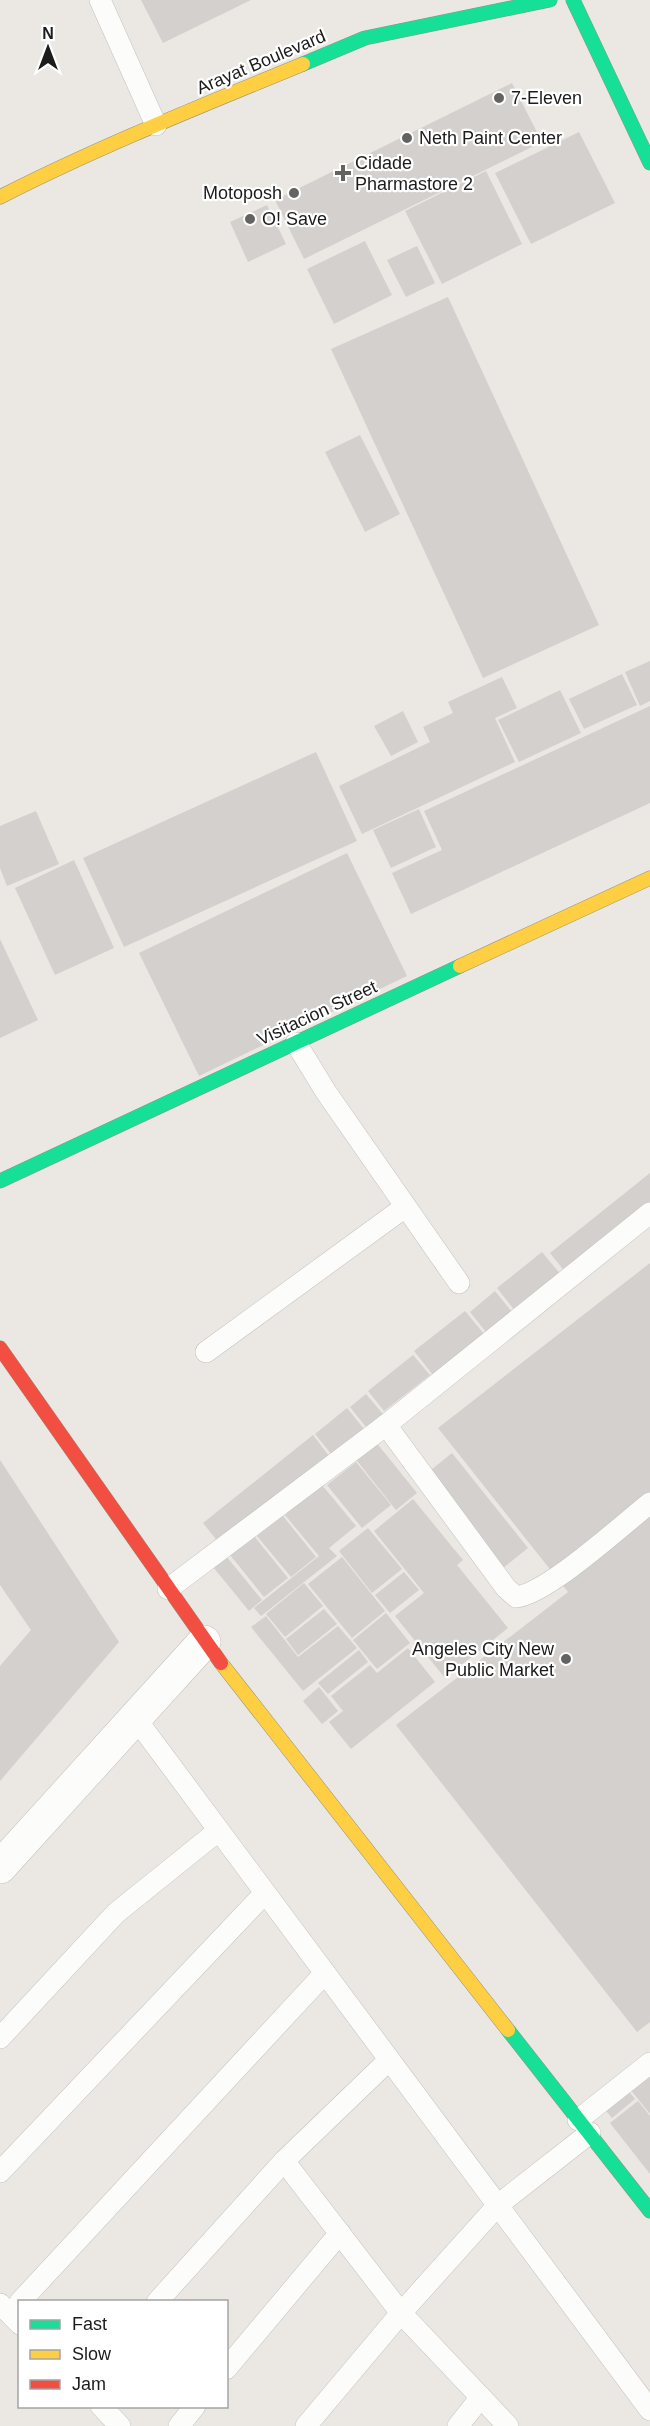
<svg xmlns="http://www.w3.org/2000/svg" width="650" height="2426" viewBox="0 0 650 2426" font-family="Arial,sans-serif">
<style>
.building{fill:#d3d0cd}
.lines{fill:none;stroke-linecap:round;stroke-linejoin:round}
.lane-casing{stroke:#c3c2c0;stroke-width:22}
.street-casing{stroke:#c3c2c0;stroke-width:34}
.fast-casing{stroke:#95947c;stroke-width:15}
.slow-casing{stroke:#95947c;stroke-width:15}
.jam-casing{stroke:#95947c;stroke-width:15}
.lane{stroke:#fcfcfb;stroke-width:21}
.street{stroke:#fcfcfb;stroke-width:33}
.fast{stroke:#16e098;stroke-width:14}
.slow{stroke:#ffcf43;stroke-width:14}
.jam{stroke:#f24e42;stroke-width:14}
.poi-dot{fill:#646362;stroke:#fff;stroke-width:2}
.labels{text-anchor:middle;stroke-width:4.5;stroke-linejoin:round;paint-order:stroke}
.street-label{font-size:18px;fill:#1c1c1c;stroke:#fff}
.poi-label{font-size:18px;fill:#1c1c1c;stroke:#fff;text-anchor:start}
</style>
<rect width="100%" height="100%" fill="#ebe8e4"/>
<g class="building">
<polygon points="141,0 251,0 163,43"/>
<polygon points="512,83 542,142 304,259 275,200"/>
<polygon points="579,132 615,203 531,244 495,173"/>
<polygon points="486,171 522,244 442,284 405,211"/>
<polygon points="267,205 286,244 248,262 230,222"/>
<polygon points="365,241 392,295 334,324 307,269"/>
<polygon points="417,246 435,283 406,297 387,260"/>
<polygon points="448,297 599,625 483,678 331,349"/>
<polygon points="360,435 400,514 365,532 325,452"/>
<polygon points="650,661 650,701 640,706 625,672"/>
<polygon points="622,674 637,705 584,729 569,699"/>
<polygon points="502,677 517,708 495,718 515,762 362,834 339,786 430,742 423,727 453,713 448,702"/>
<polygon points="560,690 581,733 519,762 498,720"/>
<polygon points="650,706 650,803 411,914 392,873 442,850 424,811"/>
<polygon points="403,711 418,742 391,756 374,726"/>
<polygon points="316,752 357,841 124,947 83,858"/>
<polygon points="419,809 436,847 391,868 373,830"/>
<polygon points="36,811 59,864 7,886 0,868 0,826"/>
<polygon points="347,853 407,976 199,1076 139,953"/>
<polygon points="74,860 114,948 55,975 15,888"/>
<polygon points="0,939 38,1020 0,1038"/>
<polygon points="650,1173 650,1206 566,1273 550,1253"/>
<polygon points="542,1252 562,1276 516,1312 497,1288"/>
<polygon points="650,1263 650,2022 637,2032 396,1725 568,1592 438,1428"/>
<polygon points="495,1291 512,1312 486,1332 470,1312"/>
<polygon points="465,1311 484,1334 433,1375 414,1351"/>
<polygon points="413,1355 430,1375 384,1411 368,1391"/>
<polygon points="366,1394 383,1414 366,1427 350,1407"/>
<polygon points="347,1408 364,1429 332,1455 315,1434"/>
<polygon points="313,1435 329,1456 219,1543 203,1523"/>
<polygon points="375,1441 417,1493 396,1510 354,1457"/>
<polygon points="452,1453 528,1548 503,1568 426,1474"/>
<polygon points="0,1460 119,1642 0,1781 0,1666 31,1630 0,1585"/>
<polygon points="356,1462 391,1505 362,1528 327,1485"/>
<polygon points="322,1485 356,1526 329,1548 337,1556 261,1616 254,1608 319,1556 285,1515"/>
<polygon points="413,1499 463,1560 457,1565 508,1628 445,1678 395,1616 424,1593 374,1531"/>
<polygon points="283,1516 316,1557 291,1577 257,1536"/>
<polygon points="368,1528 402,1569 372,1593 339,1551"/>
<polygon points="254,1536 288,1578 264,1597 230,1555"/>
<polygon points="222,1551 262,1600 249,1611 209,1562"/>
<polygon points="342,1557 385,1611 352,1638 308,1584"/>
<polygon points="404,1572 419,1590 390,1613 375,1595"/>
<polygon points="304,1583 323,1606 285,1637 266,1614"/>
<polygon points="324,1609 337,1624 298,1655 286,1639"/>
<polygon points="386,1613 410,1643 377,1669 353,1640"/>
<polygon points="266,1616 298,1657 338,1626 357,1648 303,1691 251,1627"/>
<polygon points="408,1648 435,1682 351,1749 329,1722 343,1711 331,1696 370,1665 377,1673"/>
<polygon points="359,1650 368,1662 328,1694 318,1683"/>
<polygon points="319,1687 338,1711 322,1724 303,1701"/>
<polygon points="650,2073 650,2114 630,2089"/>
<polygon points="626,2088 635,2099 612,2118 602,2106"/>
<polygon points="638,2101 650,2116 650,2174 610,2123"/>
</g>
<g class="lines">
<g class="lane-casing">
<g id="lane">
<polyline points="100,0 156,125"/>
<polyline points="296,1043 326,1092 459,1283"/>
<polyline points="206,1352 405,1207"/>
<path d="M386 1425 506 1588 516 1597C547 1594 622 1525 650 1503"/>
<polyline points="168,1589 386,1425 650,1213"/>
<polyline points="136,1719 650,2410"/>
<polyline points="0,2038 116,1913 218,1831"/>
<polyline points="389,2060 284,2161 401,2313 498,2205 590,2133"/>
<polyline points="578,2120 650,2063"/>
<polyline points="0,2172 265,1893"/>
<polyline points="20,2302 325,1973"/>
<polyline points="157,2302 284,2161"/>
<polyline points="0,2304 20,2324"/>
<polyline points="226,2369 340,2233"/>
<polyline points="101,2406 120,2426"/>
<polyline points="179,2426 195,2406"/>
<polyline points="306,2426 401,2313 508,2426"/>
<polyline points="458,2426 481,2397"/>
</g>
</g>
<g class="street-casing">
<polyline id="street" points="0,1867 204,1642"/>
</g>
<g class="fast-casing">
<g id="fast">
<polyline points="573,0 650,163"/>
<polyline points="303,64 365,38 550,0"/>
<polyline points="0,1181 460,966"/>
<polyline points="508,2030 650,2211"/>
</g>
</g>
<g class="slow-casing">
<g id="slow">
<path d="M0 197C98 147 201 106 303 64"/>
<polyline points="460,966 650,878"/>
<polyline points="221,1663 508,2030"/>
</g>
</g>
<g class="jam-casing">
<polyline id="jam" points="0,1348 221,1663"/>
</g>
<use href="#lane" class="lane"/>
<use href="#street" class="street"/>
<use href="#fast" class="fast"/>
<use href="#slow" class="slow"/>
<use href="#jam" class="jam"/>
</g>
<g class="poi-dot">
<circle cx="499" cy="98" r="6"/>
<circle cx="407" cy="138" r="6"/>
<path d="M340 164h6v6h6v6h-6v6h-6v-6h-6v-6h6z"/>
<circle cx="294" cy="193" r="6"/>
<circle cx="250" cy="219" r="6"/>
<circle cx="566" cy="1659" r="6"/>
</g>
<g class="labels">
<g class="street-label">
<text transform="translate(261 62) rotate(-23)" y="6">Arayat Boulevard</text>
<text transform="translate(317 1013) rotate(-25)" y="6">Visitacion Street</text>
</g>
<g class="poi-label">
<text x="511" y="104">7-Eleven</text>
<text x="419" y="144">Neth Paint Center</text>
<text x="355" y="169">Cidade<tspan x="355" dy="21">Pharmastore 2</tspan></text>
<text x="282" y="199" text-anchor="end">Motoposh</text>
<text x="262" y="225">O! Save</text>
<text x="554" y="1655" text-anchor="end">Angeles City New<tspan x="554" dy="21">Public Market</tspan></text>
</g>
</g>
<rect x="18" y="2300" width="210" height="108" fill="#ffffff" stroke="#a4a4a4" stroke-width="1.5"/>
<rect x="30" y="2320" width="30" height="9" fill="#16e098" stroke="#a4a4a4" stroke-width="1.5"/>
<text x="72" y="2330" font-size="18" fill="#1c1c1c">Fast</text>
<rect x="30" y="2350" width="30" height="9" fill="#ffcf43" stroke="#a4a4a4" stroke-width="1.5"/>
<text x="72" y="2360" font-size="18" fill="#1c1c1c">Slow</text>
<rect x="30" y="2380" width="30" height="9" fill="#f24e42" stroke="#a4a4a4" stroke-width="1.5"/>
<text x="72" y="2390" font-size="18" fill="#1c1c1c">Jam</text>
<g transform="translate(48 48)" stroke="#ffffff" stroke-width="4.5" paint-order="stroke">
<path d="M0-4.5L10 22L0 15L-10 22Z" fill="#1c1c1c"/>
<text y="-9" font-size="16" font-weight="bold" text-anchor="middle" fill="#1c1c1c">N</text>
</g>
</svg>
